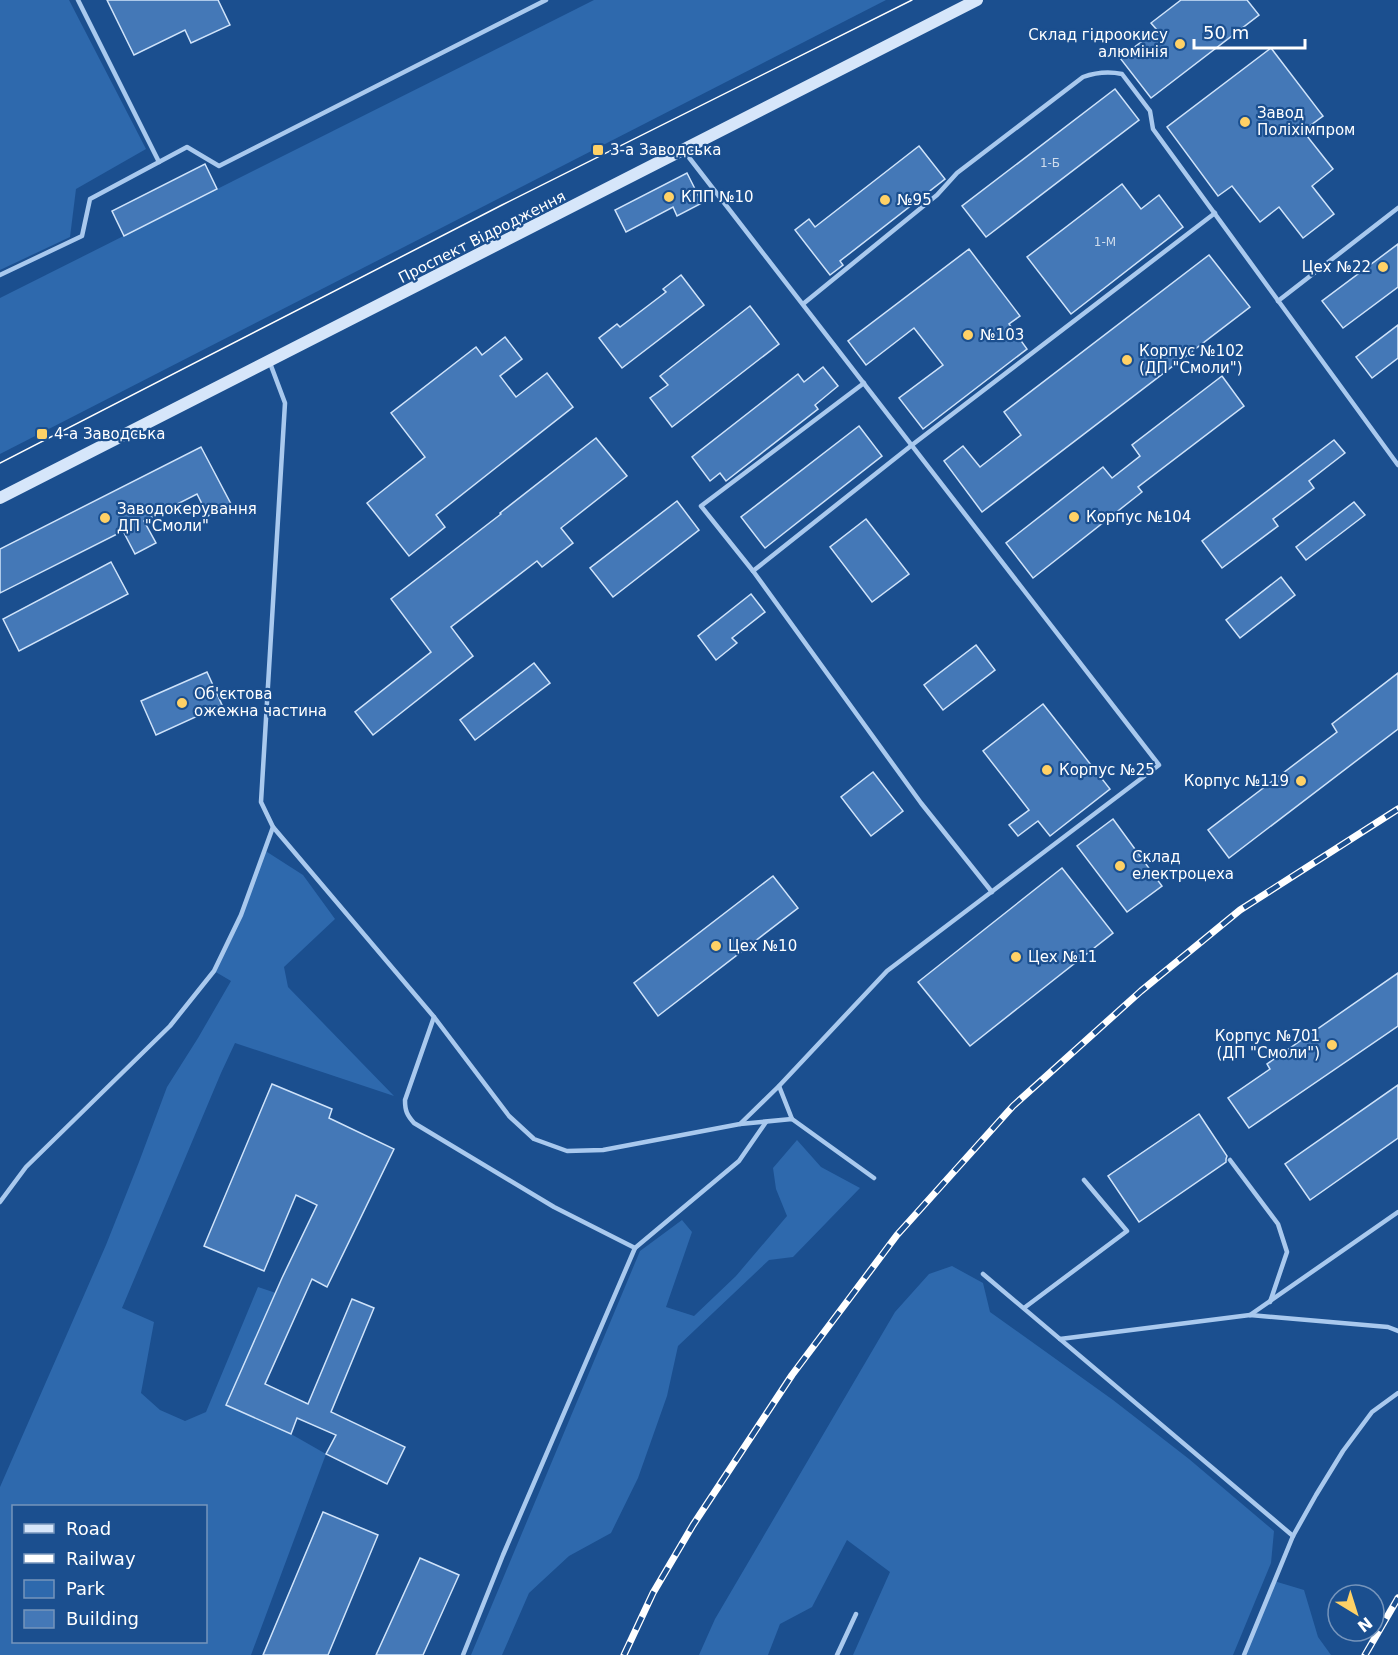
<svg xmlns="http://www.w3.org/2000/svg" width="1398" height="1655" viewBox="0 0 1398 1655" font-family="'DejaVu Sans',sans-serif">
<style>
.green{fill:#2e69ad;fill-rule:evenodd}
.building{fill:#4478b7;stroke:#cfe3fa;stroke-width:1.5}
.lines{fill:none;stroke-linecap:round;stroke-linejoin:round}
.lane{stroke:#a9c9ee;stroke-width:4.5}
.secondary{stroke:#d6e6fa;stroke-width:12}
.tram{stroke:#fff;stroke-width:1.5}
.rail-casing{stroke:#fff;stroke-width:7}
.rail{stroke:#1b4f8f;stroke-width:4.5;stroke-dasharray:14;stroke-linecap:butt}
.poi-dot{fill:#ffd166;stroke:#1b4f8f;stroke-width:2}
.labels{text-anchor:middle;stroke-width:4.5;stroke-linejoin:round;paint-order:stroke}
.number-label{font-size:12px;fill:#d0dded}
.poi-label{font-size:15px;fill:#fff;stroke:#1b4f8f;text-anchor:start}
.street-label{font-size:15px;fill:#fff;stroke:#1b4f8f}
</style>
<rect width="100%" height="100%" fill="#1b4f8f"/>
<g class="green">
<polygon points="0,0 69,0 146,149 76,189 70,237 0,270"/>
<polygon points="594,0 886,0 0,454 0,298"/>
<path d="M264 850 303 875 335 919 284 967 288 987 394 1096 235 1043 221 1073 122 1308 154 1322 141 1393 160 1410 185 1421 206 1412 258 1287 276 1293 226 1405 291 1434 326 1454 251 1655H0V1487L106 1245 139 1162 167 1087 198 1038 231 981 214 971 241 915ZM14 1506H206V1642H14Z"/>
<polygon points="797,1140 821,1167 860,1188 793,1257 769,1260 678,1346 667,1396 638,1478 611,1533 569,1556 529,1593 502,1655 471,1655 640,1251 682,1220 692,1232 666,1307 694,1316 736,1276 787,1216 776,1189 773,1168"/>
<polygon points="952,1266 983,1283 990,1312 1113,1400 1189,1459 1274,1531 1271,1563 1233,1655 853,1655 890,1572 847,1540 812,1607 780,1624 768,1655 699,1655 715,1619 895,1312 929,1274"/>
<polygon points="1274,1581 1304,1590 1318,1637 1331,1655 1244,1655"/>
</g>
<g class="building">
<polygon points="107,0 218,0 230,25 191,43 185,30 134,55"/>
<polygon points="1181,0 1247,0 1259,15 1151,98 1120,58 1157,30 1151,23"/>
<polygon points="1271,48 1323,116 1303,131 1333,169 1312,186 1334,214 1303,238 1279,207 1260,222 1232,186 1218,196 1167,127"/>
<polygon points="1115,89 1139,120 986,237 962,206"/>
<polygon points="919,146 945,179 840,261 843,265 830,275 795,230 809,219 815,227"/>
<polygon points="205,164 217,189 124,236 112,211"/>
<polygon points="687,173 702,203 677,216 673,207 626,232 615,210"/>
<polygon points="1122,184 1141,209 1159,195 1183,227 1071,314 1027,257"/>
<polygon points="1398,244 1398,287 1343,328 1322,301"/>
<polygon points="969,249 1020,316 1009,324 1027,349 923,429 899,398 943,365 914,328 866,365 848,341"/>
<polygon points="1209,255 1250,307 982,512 944,461 963,446 980,467 1021,435 1004,412"/>
<polygon points="681,275 704,305 622,368 599,338 617,324 620,327 666,292 663,289"/>
<polygon points="750,306 779,344 672,427 650,398 668,385 660,376"/>
<polygon points="1398,325 1398,358 1372,378 1356,357"/>
<polygon points="505,337 522,359 500,376 516,397 547,373 573,407 436,515 445,527 409,556 367,503 425,457 391,413 476,347 482,355"/>
<polygon points="823,367 838,386 815,405 818,409 726,481 720,473 710,481 692,457 798,374 804,382"/>
<polygon points="1222,376 1244,406 1138,487 1142,492 1033,578 1006,543 1103,467 1112,478 1140,456 1132,445"/>
<polygon points="859,426 882,456 765,548 741,517"/>
<polygon points="596,438 627,476 561,528 573,543 542,567 537,561 451,627 473,656 373,735 355,712 431,652 391,599 501,514 500,513"/>
<polygon points="1334,440 1345,453 1309,481 1314,488 1273,519 1278,526 1222,568 1202,541"/>
<polygon points="201,447 231,504 208,516 197,494 144,521 156,543 135,554 123,531 0,593 0,549"/>
<polygon points="677,501 699,530 613,597 590,568"/>
<polygon points="1354,502 1365,515 1306,560 1296,547"/>
<polygon points="866,519 909,574 872,602 830,547"/>
<polygon points="111,562 128,594 19,651 3,619"/>
<polygon points="1281,577 1295,595 1240,638 1226,620"/>
<polygon points="751,594 765,612 732,638 737,643 716,660 698,636"/>
<polygon points="976,645 995,670 943,710 924,685"/>
<polygon points="534,663 550,683 475,740 460,720"/>
<polygon points="207,672 222,705 156,735 141,701"/>
<polygon points="1398,673 1398,729 1229,858 1208,830 1337,732 1332,724"/>
<polygon points="1043,704 1110,789 1050,836 1038,821 1018,836 1009,825 1029,810 983,751"/>
<polygon points="873,772 903,811 871,836 841,797"/>
<polygon points="1113,819 1162,886 1127,912 1077,846"/>
<polygon points="1062,868 1113,933 970,1046 918,982"/>
<polygon points="773,876 798,908 658,1016 634,983"/>
<polygon points="1398,973 1398,1026 1249,1128 1228,1098 1270,1069 1267,1064"/>
<polygon points="272,1084 332,1109 329,1118 394,1149 327,1287 312,1279 265,1384 308,1404 352,1299 374,1308 331,1412 405,1447 387,1484 326,1454 336,1435 297,1418 291,1434 226,1405 282,1278 317,1205 296,1195 264,1271 204,1246"/>
<polygon points="1398,1085 1398,1138 1310,1200 1285,1164"/>
<polygon points="1199,1114 1227,1156 1226,1159 1226,1162 1139,1222 1108,1176"/>
<polygon points="323,1512 378,1535 328,1655 263,1655"/>
<polygon points="420,1558 459,1575 423,1655 376,1655"/>
</g>
<g class="lines">
<g class="lane">
<polyline points="78,0 159,162"/>
<polyline points="0,275 82,236 90,199 187,147 219,166 546,0"/>
<polyline points="1278,301 1398,208"/>
<path d="M803 304 937 195 957 173 1083 77C1097 72 1108 71 1122 74L1150 111 1153 129 1398 465"/>
<polyline points="270,363 285,403 261,802 273,827 434,1017 509,1116 534,1139 567,1151 603,1150 740,1124 779,1086 887,971 1159,765 684,151"/>
<polyline points="753,571 701,506 864,383"/>
<polyline points="992,892 921,803 753,571 912,445 1215,213"/>
<path d="M434 1017 405 1100C405 1111 407 1115 414 1123L554 1207 635 1248"/>
<polyline points="779,1086 792,1119"/>
<polyline points="740,1124 792,1119 874,1178"/>
<polyline points="1230,1160 1278,1224 1287,1252 1270,1302"/>
<polyline points="0,1202 26,1167 170,1026 214,971 241,915 273,827"/>
<polyline points="983,1274 1293,1536"/>
<polyline points="1024,1308 1127,1231 1084,1180"/>
<polyline points="1250,1315 1398,1212"/>
<polyline points="1060,1339 1250,1315 1388,1327 1398,1331"/>
<polyline points="463,1655 503,1555 635,1248 739,1161 766,1122"/>
<polyline points="837,1655 856,1614"/>
<polyline points="1244,1655 1293,1536 1316,1495 1343,1451 1372,1412 1398,1393"/>
</g>
<polyline class="secondary" points="0,498 977,0"/>
<polyline class="tram" points="0,463 502,205 912,0"/>
<g class="rail-casing">
<g id="rail">
<polyline points="624,1655 653,1593 693,1525 792,1375 897,1235 1013,1106 1141,991 1240,910 1398,809"/>
<polyline points="1365,1655 1398,1598"/>
</g>
</g>
<use href="#rail" class="rail"/>
</g>
<g class="poi-dot">
<circle cx="1180" cy="44" r="6"/>
<circle cx="1245" cy="122" r="6"/>
<rect x="592" y="144" width="12" height="12" rx="3"/>
<circle cx="669" cy="197" r="6"/>
<circle cx="885" cy="200" r="6"/>
<circle cx="1383" cy="267" r="6"/>
<circle cx="968" cy="335" r="6"/>
<circle cx="1127" cy="360" r="6"/>
<rect x="36" y="428" width="12" height="12" rx="3"/>
<circle cx="1074" cy="517" r="6"/>
<circle cx="105" cy="518" r="6"/>
<circle cx="182" cy="703" r="6"/>
<circle cx="1047" cy="770" r="6"/>
<circle cx="1301" cy="781" r="6"/>
<circle cx="1120" cy="866" r="6"/>
<circle cx="716" cy="946" r="6"/>
<circle cx="1016" cy="957" r="6"/>
<circle cx="1332" cy="1045" r="6"/>
</g>
<g class="labels">
<g class="number-label">
<text x="1050" y="167">1-Б</text>
<text x="1105" y="246">1-М</text>
</g>
<g class="poi-label">
<text x="1168" y="40" text-anchor="end">Склад гідроокису<tspan x="1168" dy="17">алюмінія</tspan></text>
<text x="1257" y="118">Завод<tspan x="1257" dy="17">Поліхімпром</tspan></text>
<text x="610" y="155">3-а Заводська</text>
<text x="681" y="202">КПП №10</text>
<text x="897" y="205">№95</text>
<text x="1371" y="272" text-anchor="end">Цех №22</text>
<text x="980" y="340">№103</text>
<text x="1139" y="356">Корпус №102<tspan x="1139" dy="17">(ДП "Смоли")</tspan></text>
<text x="54" y="439">4-а Заводська</text>
<text x="117" y="514">Заводокерування<tspan x="117" dy="17">ДП "Смоли"</tspan></text>
<text x="1086" y="522">Корпус №104</text>
<text x="194" y="699">Об'єктова<tspan x="194" dy="17">ожежна частина</tspan></text>
<text x="1059" y="775">Корпус №25</text>
<text x="1289" y="786" text-anchor="end">Корпус №119</text>
<text x="1132" y="862">Склад<tspan x="1132" dy="17">електроцеха</tspan></text>
<text x="728" y="951">Цех №10</text>
<text x="1028" y="962">Цех №11</text>
<text x="1320" y="1041" text-anchor="end">Корпус №701<tspan x="1320" dy="17">(ДП "Смоли")</tspan></text>
</g>
<g class="street-label">
<text transform="translate(482 237) rotate(-27)" y="5">Проспект Відродження</text>
</g>
</g>
<rect x="12" y="1505" width="195" height="138" fill="#1b4f8f" stroke="#7695bc" stroke-width="1.5"/>
<rect x="24" y="1524" width="30" height="9" fill="#d6e6fa" stroke="#7695bc" stroke-width="1.5"/>
<text x="66" y="1535" font-size="18" fill="#ffffff">Road</text>
<rect x="24" y="1554" width="30" height="9" fill="#ffffff" stroke="#7695bc" stroke-width="1.5"/>
<text x="66" y="1565" font-size="18" fill="#ffffff">Railway</text>
<rect x="24" y="1580" width="30" height="18" fill="#2e69ad" stroke="#7695bc" stroke-width="1.5"/>
<text x="66" y="1595" font-size="18" fill="#ffffff">Park</text>
<rect x="24" y="1610" width="30" height="18" fill="#4478b7" stroke="#7695bc" stroke-width="1.5"/>
<text x="66" y="1625" font-size="18" fill="#ffffff">Building</text>
<g transform="translate(1356 1613) rotate(142)"><circle r="28" fill="#1b4f8f" stroke="#7695bc" stroke-width="1.5"/>
<path d="M0-4.5L10 22L0 15L-10 22Z" fill="#ffd166"/>
<text y="-9" font-size="16" font-weight="bold" text-anchor="middle" fill="#ffffff">N</text>
</g>
<path d="M1194 39v9h111v-9" fill="none" stroke="#ffffff" stroke-width="3"/>
<text x="1203" y="39" font-size="18" fill="#ffffff" stroke="#1b4f8f" stroke-width="4.5" paint-order="stroke">50 m</text>
</svg>
